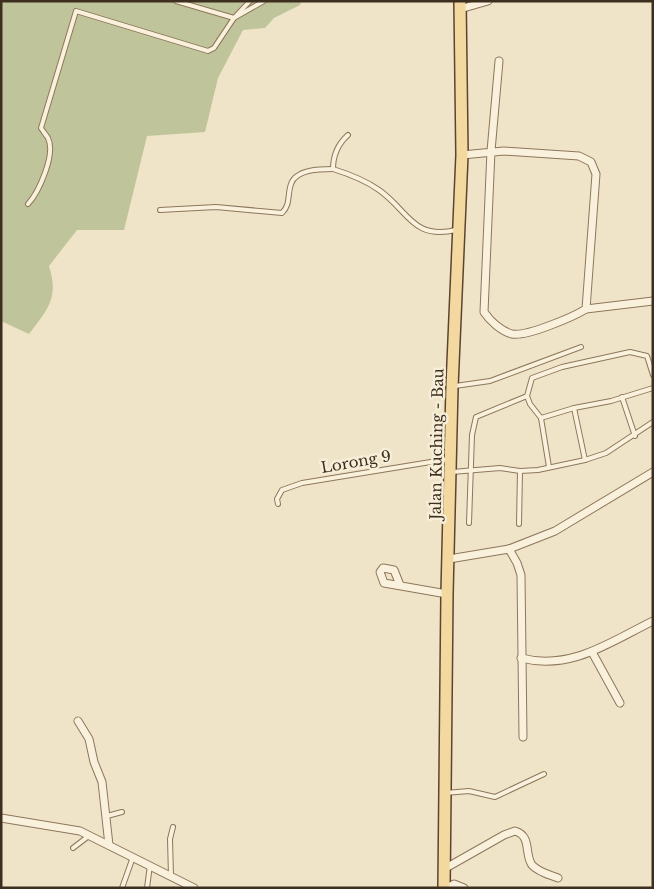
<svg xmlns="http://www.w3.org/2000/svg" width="654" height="889" viewBox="0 0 654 889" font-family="'Libre Baskerville',serif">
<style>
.cemetery{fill:#bfc49a}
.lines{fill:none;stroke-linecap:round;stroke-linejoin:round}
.service-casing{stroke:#8d765c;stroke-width:6}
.minor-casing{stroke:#8d765c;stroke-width:9}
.primary-casing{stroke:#5b4430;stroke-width:14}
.service{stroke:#faf1dc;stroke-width:4}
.minor{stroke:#faf1dc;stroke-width:7}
.primary{stroke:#f3d9a0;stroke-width:11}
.labels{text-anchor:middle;stroke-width:5;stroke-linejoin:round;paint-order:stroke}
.street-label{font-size:15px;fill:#3d2e20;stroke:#f7eed8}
</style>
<rect width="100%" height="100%" fill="#f0e4c8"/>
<path class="cemetery" d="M1 1H301L300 5 274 18 265 28 243 30 218 78 205 132 147 136 124 230H77L49 266C59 298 48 309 29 334L1 321Z"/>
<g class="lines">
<g class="service-casing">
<g id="service">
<polyline points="176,1 234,18 250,1"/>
<path d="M348 135C338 144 333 156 333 169 349 174 365 180 379 190 409 211 412 240 456 230"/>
<path d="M28 204C39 192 56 154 48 138 46 135 43 131 41 128L76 11 208 51 214 48 234 18 264 1"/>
<path d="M160 210 216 207 282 213C291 204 287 195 291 184 296 169 321 169 333 169"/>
<polyline points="455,386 490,381 581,347"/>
<polyline points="527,396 530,404 541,418 549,467"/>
<polyline points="622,397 635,436"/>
<polyline points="574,408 611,401 653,388"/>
<polyline points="541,418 574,408 585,460"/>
<polyline points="452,472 500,468 520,471 538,470 585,460 606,453 653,422"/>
<polyline points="278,504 277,499 282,490 302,483 449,459"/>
<polyline points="469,523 472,435 476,417 527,396 532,378 562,367 630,352 647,356 653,375"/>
<polyline points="519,524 520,471"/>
<polyline points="445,793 469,791 495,797 544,774"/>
<polyline points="107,816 122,812"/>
<polyline points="73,848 90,835"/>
<polyline points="171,876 170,839 173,827"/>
<polyline points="122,888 133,857"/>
<polyline points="147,888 150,865"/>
</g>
</g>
<g class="minor-casing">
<g id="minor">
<polyline points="460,9 488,1"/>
<path d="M462 155 504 151 579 156 591 162 596 174 586 309C573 317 526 337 512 334 501 331 490 321 484 312L491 151 499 61"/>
<polyline points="586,309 653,301"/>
<polyline points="509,549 555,531 653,472"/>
<polyline points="449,559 509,549 517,563 521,575 523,737"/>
<polyline points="400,585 394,570 383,568 380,572 384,583 447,594"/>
<polyline points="592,652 620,703"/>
<path d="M521 658C571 671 610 642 653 621"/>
<polyline points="78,721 89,739 94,762 102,782 109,845"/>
<polyline points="1,818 80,831 194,888"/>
<path d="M444 869 504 835 515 831C532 836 524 854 532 865 538 872 550 875 558 878"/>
<polyline points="447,888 454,884 464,888"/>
</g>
</g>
<g class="primary-casing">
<polyline id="primary" points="444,888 447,594 452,387 462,155 460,1"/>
</g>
<use href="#service" class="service"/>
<use href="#minor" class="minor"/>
<use href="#primary" class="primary"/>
</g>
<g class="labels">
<g class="street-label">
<text transform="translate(437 444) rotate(-89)" y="5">Jalan Kuching - Bau</text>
<text transform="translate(356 462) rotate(-10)" y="5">Lorong 9</text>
</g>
</g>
<rect width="654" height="889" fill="none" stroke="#3d2e20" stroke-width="5"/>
</svg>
